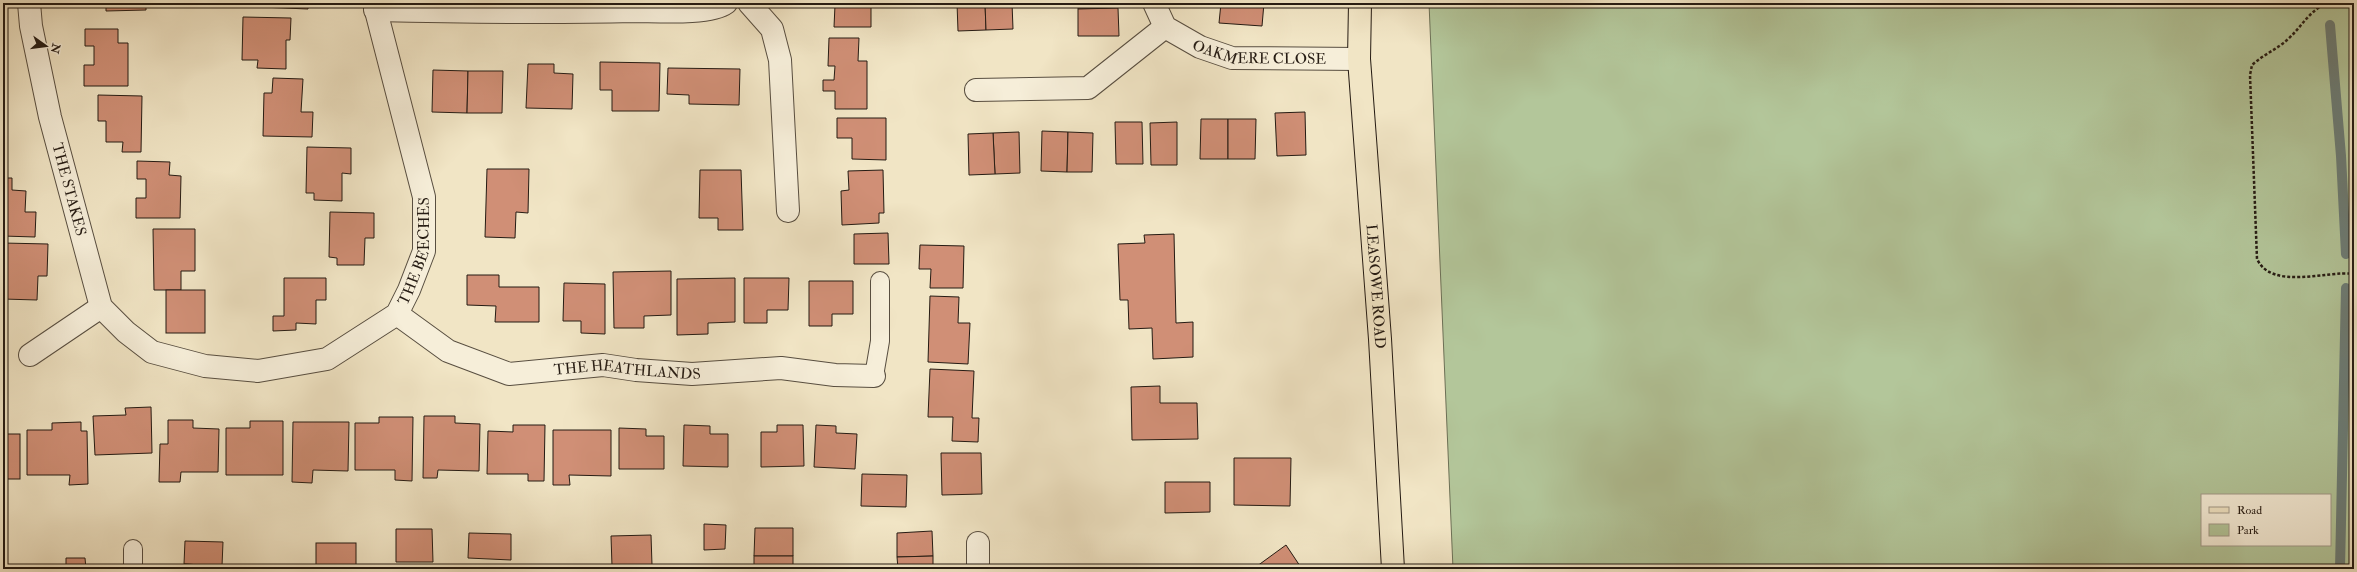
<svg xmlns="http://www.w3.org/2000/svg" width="2357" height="572" viewBox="0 0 2357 572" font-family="'IM FELL Double Pica',serif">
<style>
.green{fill:#b3c69a;stroke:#6c7056;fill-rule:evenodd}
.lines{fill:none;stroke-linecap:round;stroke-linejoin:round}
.stream{stroke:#6c7d77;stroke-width:10}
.building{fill:#d08f76;stroke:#251b13}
.service-casing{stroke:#584e40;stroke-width:20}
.minor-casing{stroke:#584e40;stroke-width:24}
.primary-casing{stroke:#251b13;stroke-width:24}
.path{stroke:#251b13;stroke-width:2.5;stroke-dasharray:3 2;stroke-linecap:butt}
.service{stroke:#f6eed9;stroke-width:18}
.minor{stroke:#f6eed9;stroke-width:22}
.primary{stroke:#f1e5c5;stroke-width:22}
.labels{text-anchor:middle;stroke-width:4;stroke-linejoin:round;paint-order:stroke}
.street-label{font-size:15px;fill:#251b13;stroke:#f6eed9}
</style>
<rect width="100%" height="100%" fill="#f1e5c5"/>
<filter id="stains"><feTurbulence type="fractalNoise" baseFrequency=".005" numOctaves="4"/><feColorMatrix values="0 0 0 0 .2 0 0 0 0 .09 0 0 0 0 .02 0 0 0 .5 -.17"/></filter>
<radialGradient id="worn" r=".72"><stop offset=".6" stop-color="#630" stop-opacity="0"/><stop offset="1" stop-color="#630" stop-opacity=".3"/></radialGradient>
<path class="green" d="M1429 3H2354V569H1453ZM2202 495H2330V545H2202Z"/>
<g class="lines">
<g class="stream">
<polyline points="2330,25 2341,156 2346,254"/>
<polyline points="2340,569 2346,288"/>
</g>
</g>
<g class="building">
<polygon points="106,3 146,3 146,10 106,11"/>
<polygon points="260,3 308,3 308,9 260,7"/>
<polygon points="830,3 871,3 871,27 834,27 835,5 830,5"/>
<polygon points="957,3 985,3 986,30 958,31"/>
<polygon points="985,3 1012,3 1013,29 986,30"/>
<polygon points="1078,3 1118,3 1118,8 1078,9"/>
<polygon points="1221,3 1264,3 1262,26 1219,23"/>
<polygon points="1118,8 1119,36 1078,36 1078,9"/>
<polygon points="243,17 291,18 290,40 286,40 286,69 257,68 258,60 242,60"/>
<polygon points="85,29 118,29 118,43 128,43 128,86 84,86 84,65 94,65 94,46 85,46"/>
<polygon points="829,38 859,38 858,61 867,61 867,109 835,109 835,91 823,91 823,80 834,80 835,66 828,66"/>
<polygon points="600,62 660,63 659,111 612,111 612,90 600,90"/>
<polygon points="528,64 554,64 554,73 573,74 572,109 526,108"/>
<polygon points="668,68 740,69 739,105 689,104 689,95 667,94"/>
<polygon points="433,70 468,71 467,113 432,112"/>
<polygon points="468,71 503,71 502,113 467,113"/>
<polygon points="273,78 303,79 301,112 313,112 312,137 263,136 264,93 272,93"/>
<polygon points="98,95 142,96 141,152 122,152 123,142 106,142 106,121 98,121"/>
<polygon points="1305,112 1306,155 1277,156 1275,113"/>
<polygon points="837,118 886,118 886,160 852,159 852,138 837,138"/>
<polygon points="1201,119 1228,119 1228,159 1200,159"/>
<polygon points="1228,119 1256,119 1255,159 1228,159"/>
<polygon points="1115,122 1142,122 1143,164 1116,164"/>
<polygon points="1177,122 1177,165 1151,165 1150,123"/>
<polygon points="1042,131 1068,132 1067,172 1041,171"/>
<polygon points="1019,132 1020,173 995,174 993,133"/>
<polygon points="1068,132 1093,133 1092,172 1067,172"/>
<polygon points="993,133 995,174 969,175 968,134"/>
<polygon points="307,147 351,148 351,174 342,173 342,201 314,200 314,193 306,193"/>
<polygon points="137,161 170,162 169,175 181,176 180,218 136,218 136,198 146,198 146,179 137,179"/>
<polygon points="487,169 529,169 528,213 516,212 515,238 485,237"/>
<polygon points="700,170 741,170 743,230 718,230 718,218 699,218"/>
<polygon points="883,170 884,213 879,213 879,223 842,225 841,191 849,190 848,171"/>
<polygon points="3,178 12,178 12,190 26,191 25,212 36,212 35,237 3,236"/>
<polygon points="330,212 374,213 374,238 365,238 364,265 337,265 337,258 329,257"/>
<polygon points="153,229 195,229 195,271 181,271 181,290 154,290"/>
<polygon points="888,233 889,264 854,264 854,234"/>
<polygon points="1174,234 1176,323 1193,322 1193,357 1153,359 1152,328 1129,329 1128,300 1120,300 1118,244 1145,243 1144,235"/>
<polygon points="3,243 48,244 47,276 38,276 37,300 3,299"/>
<polygon points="920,245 964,246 963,288 930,288 931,269 919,269"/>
<polygon points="671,271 671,315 644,316 644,328 614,328 613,272"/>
<polygon points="467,275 499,275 499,287 539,287 539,322 495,322 496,306 467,305"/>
<polygon points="284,278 326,278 326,300 316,300 316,324 296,323 296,330 273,331 273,316 284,316"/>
<polygon points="735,278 735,322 708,323 708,334 677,335 677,279"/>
<polygon points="744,278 789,278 788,310 767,310 767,323 744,323"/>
<polygon points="809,281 853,281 853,314 832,314 832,326 809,326"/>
<polygon points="564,283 605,284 605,334 581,333 581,321 563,321"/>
<rect x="166" y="290" width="39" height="43"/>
<polygon points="930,296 959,297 958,323 970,323 968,364 928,362"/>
<polygon points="930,369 974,371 972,418 979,418 978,442 952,441 953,417 928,417"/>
<polygon points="1160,386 1160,403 1197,403 1198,439 1132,440 1131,387"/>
<polygon points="151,407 152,453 95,455 93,416 126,415 125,408"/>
<polygon points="424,416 455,416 455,423 480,424 479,471 438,470 437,478 423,478"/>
<polygon points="379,417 413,417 412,481 395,480 395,470 355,470 355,423 379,423"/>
<polygon points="168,420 193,420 193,428 219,429 218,472 181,472 180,482 159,482 160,444 168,444"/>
<polygon points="250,421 283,421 283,475 226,475 226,428 250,428"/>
<polygon points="81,422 81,431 87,431 88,484 69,485 70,475 27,475 27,430 52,430 52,423"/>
<polygon points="293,422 349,422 348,471 313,470 312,483 292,482"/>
<polygon points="513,425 545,425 544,481 528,481 528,474 487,474 488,431 513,432"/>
<polygon points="684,425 710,426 710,434 728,434 728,467 683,466"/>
<polygon points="777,425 803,425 804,466 761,467 761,432 777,432"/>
<polygon points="816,425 836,426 836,433 857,434 855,469 814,467"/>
<polygon points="619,428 646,429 646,436 664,436 664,469 619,469"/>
<polygon points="553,430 611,430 611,476 569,475 570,485 553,485"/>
<rect x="3" y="434" width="17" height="45"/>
<polygon points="941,453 981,453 982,494 942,495"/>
<polygon points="1234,458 1291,458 1290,506 1234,505"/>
<polygon points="862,474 907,475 906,507 861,506"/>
<polygon points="1165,482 1210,482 1210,512 1165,513"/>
<polygon points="704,524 726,525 725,549 704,550"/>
<polygon points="755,528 793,528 793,556 754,556"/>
<polygon points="396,529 432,529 433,562 396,562"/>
<polygon points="932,531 933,556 897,557 897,533"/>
<polygon points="469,533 511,534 511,560 468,558"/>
<polygon points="651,535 652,565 612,566 611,536"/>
<polygon points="185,541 223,542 222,566 184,564"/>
<rect x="316" y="543" width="40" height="26"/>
<polygon points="1286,545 1302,569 1253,569"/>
<rect x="754" y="556" width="39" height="13"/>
<polygon points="933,556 933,569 898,569 897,557"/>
<polygon points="66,558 85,558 86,569 66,569"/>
<polygon points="184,564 222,566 222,569 183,569"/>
<polygon points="469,567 511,569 469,569"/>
</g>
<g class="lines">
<g class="service-casing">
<g id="service">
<polyline points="874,376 880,341 880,281"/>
<polyline points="133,569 133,549"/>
</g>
</g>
<g class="minor-casing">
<g id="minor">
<path id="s1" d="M29 3 31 26 50 117 101 307 126 332 152 352 205 366 258 371 327 359 397 314 409 290 424 251V197L374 3"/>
<polyline points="749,3 772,29 780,60 788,211"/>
<path id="s2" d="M1154 3 1165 27 1200 47 1232 58 1359 59"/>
<path d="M375 10C461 12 547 13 634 11 656 11 710 15 726 3"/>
<polyline points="976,90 1088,88 1165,27"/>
<path id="s3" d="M397 314 448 351 509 374 603 365 636 370 692 374 781 368 835 375 874 376"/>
<polyline points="30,355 101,307"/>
<polyline points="978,543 978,569"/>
</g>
</g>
<g class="primary-casing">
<g id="primary">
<path id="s4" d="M1360 3 1359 59 1380 339 1393 569"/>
</g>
</g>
<path class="path" d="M2328 3C2309 10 2302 27 2287 40 2277 49 2263 55 2252 65L2250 75 2257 259C2272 291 2327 270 2354 274"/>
<use href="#service" class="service"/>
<use href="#minor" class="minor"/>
<use href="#primary" class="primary"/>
</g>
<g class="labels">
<g class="street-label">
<text dy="5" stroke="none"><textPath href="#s2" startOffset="127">OAKMERE CLOSE</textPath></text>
<text dy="5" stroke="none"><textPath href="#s1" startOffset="191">THE STAKES</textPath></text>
<text dy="5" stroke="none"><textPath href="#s1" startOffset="709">THE BEECHES</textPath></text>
<text dy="5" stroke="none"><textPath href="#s4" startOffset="284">LEASOWE ROAD</textPath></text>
<text dy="5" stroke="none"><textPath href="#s3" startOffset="247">THE HEATHLANDS</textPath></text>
</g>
</g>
<rect width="2357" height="572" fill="none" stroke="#f1e5c5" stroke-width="16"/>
<rect x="4" y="4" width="2349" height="564" fill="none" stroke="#251b13" stroke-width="2"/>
<rect x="8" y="8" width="2341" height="556" fill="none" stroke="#251b13"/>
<rect x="2201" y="494" width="130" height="52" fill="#f6eed9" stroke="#a29a8a"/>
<rect x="2209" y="507" width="20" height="6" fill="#f1e5c5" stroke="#a29a8a"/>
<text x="2237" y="514" font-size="12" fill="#251b13">Road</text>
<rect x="2209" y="524" width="20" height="12" fill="#b3c69a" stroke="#a29a8a"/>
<text x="2237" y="534" font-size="12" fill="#251b13">Park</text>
<g transform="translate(46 46) rotate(104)" stroke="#f6eed9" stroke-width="3" paint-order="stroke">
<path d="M0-3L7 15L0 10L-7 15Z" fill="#251b13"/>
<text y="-6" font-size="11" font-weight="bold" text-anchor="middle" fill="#251b13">N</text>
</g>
<rect width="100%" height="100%" filter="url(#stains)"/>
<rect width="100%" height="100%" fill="url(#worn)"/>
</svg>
